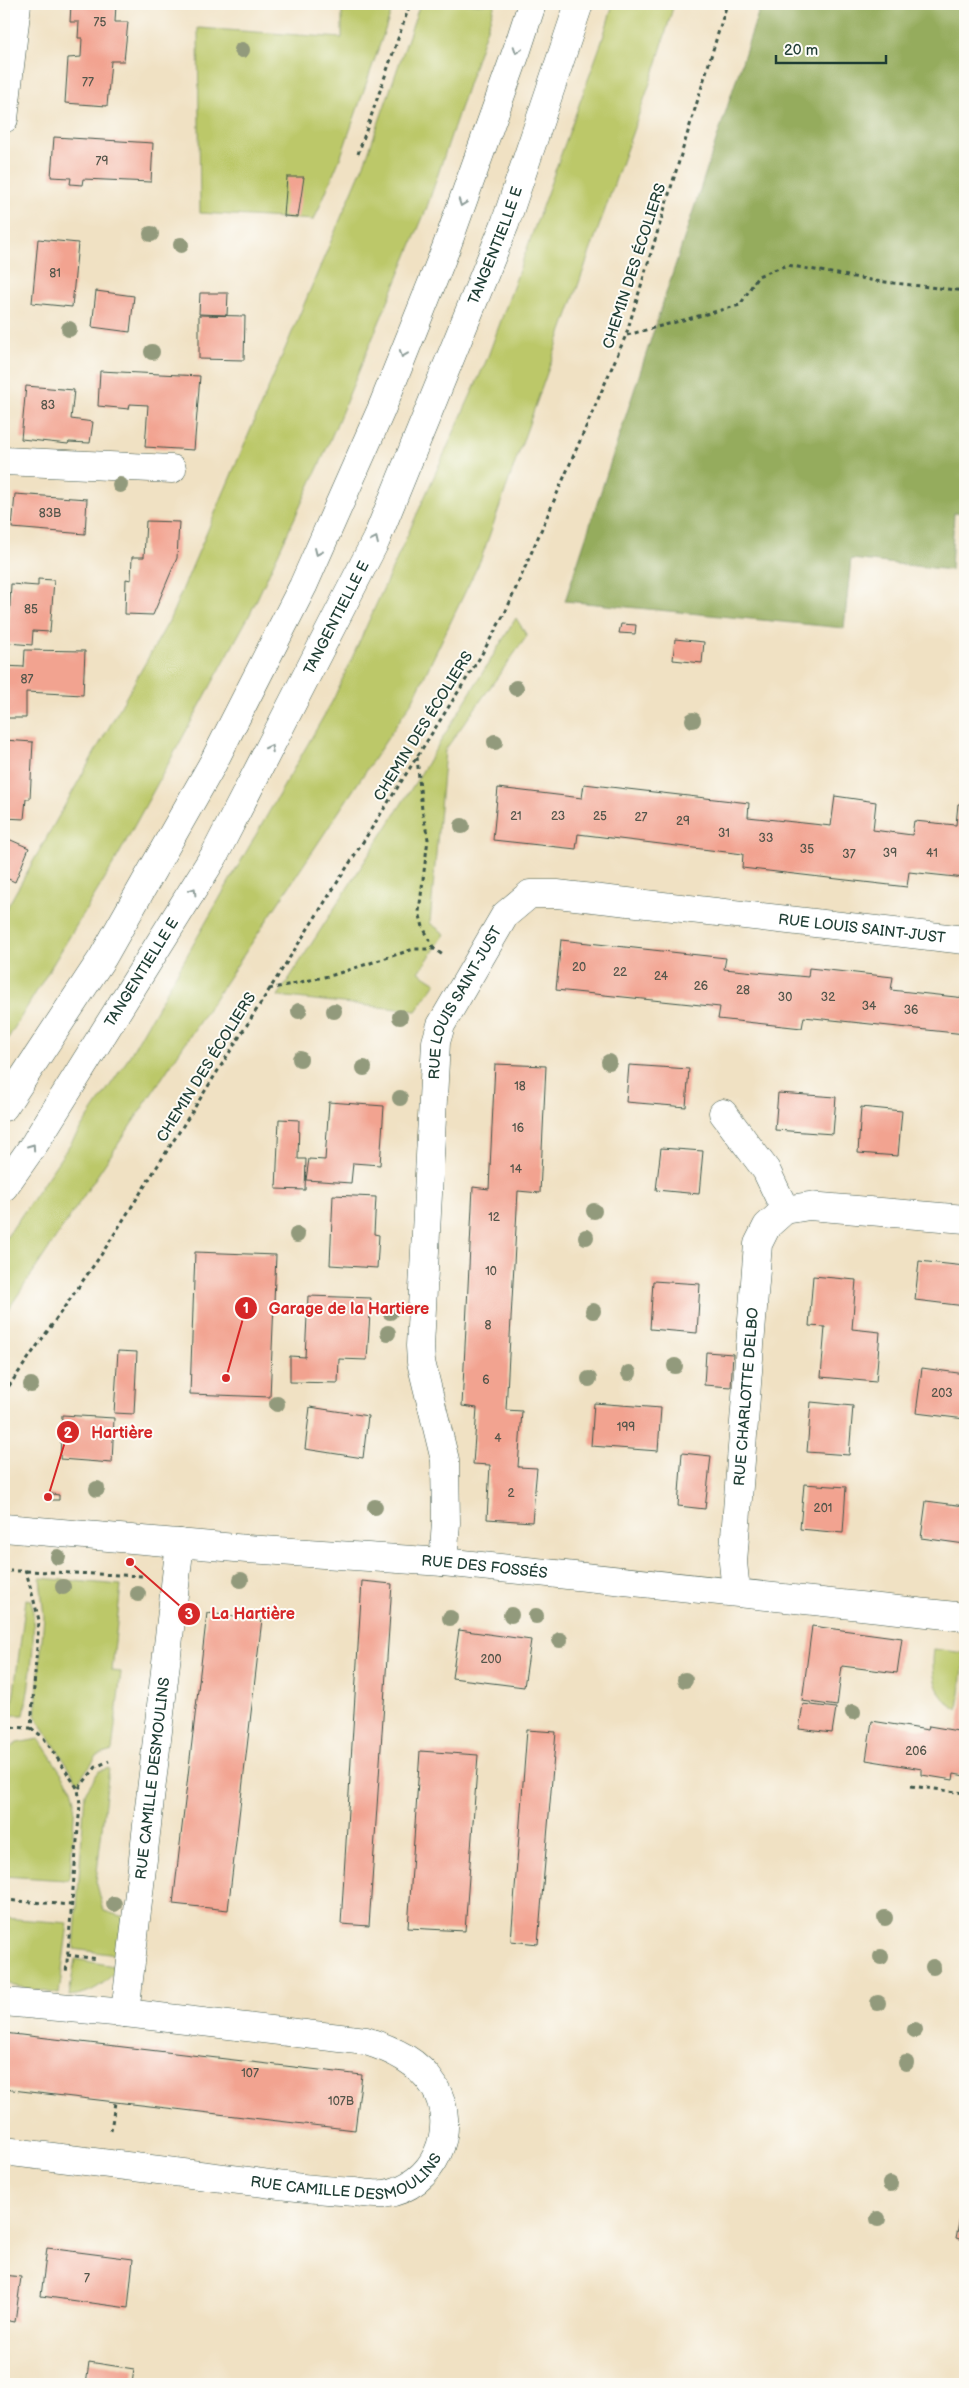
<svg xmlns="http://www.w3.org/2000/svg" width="969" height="2388" viewBox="0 0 969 2388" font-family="'Balsamiq Sans',sans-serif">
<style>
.green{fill:#bcc869;stroke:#6e824e}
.forest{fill:#95ac5d;stroke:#5a7448}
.building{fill:#f2a390}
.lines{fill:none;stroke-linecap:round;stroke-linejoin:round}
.minor-casing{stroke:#3e5649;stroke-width:29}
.major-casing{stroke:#3e5649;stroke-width:29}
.path{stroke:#3e5649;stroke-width:3;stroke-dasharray:4 4;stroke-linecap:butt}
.minor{stroke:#fff;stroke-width:28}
.major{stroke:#fff;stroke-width:28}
.tree{fill:#929a7c}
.oneway{stroke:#8f9e9a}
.labels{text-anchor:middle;stroke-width:4;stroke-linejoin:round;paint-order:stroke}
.number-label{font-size:12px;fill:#54564b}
.street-label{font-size:15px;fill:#1f3d34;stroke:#fdfcf7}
.leader{fill:none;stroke:#d62828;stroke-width:2}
.callout-dot{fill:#d62828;stroke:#fdfcf7;stroke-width:2}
.mark-label{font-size:15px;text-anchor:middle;font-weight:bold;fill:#fff}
.callout-label{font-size:16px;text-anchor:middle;font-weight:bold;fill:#d62828;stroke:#fdfcf7;stroke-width:4;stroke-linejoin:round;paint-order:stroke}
</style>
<rect width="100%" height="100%" fill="#fdfcf7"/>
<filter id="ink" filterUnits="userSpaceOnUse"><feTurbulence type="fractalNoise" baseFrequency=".02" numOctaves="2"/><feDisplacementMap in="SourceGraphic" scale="10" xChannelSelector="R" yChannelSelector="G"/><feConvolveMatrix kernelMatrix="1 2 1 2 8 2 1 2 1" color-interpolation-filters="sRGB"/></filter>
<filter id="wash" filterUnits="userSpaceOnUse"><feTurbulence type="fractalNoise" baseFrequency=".0096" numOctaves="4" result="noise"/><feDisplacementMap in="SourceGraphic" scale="20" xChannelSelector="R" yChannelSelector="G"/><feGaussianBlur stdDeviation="1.12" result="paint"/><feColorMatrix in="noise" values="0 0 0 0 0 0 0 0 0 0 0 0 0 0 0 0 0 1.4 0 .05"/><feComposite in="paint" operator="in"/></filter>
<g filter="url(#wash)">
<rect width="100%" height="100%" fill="#f0e1c3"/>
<g class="green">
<polygon points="342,4 394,4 341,156 314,220 200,213 198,28 342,38"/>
<polygon points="420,4 495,4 426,210 323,457 251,612 113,865 4,1045 4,913 169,621 366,159"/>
<polygon points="613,4 674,4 656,66 481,559 413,700 4,1316 4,1241 126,1062 333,700 487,359 602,41"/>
<polygon points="516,618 527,636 445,750 430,923 445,934 419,972 436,983 416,1011 278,996 420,775"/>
<polygon points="40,1578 121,1585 112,1671 121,1672 112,1751 97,1756 78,1782 35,1715 44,1617"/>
<path d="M26 1599 32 1600C36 1639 31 1676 24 1715H11Z"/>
<path d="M934 1649 965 1653 958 1709C934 1699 931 1672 934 1649Z"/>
<polygon points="39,1739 72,1789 75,1800 70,1877 66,1880 4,1876 4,1794 8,1750 17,1743"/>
<polygon points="109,1768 96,1881 104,1911 127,1918 123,1956 74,1949 85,1793 99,1771"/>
<polygon points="4,1918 68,1923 59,1994 14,1986 4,1981"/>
<path d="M75 1959 119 1967C105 1984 92 1994 69 1996Z"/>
</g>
<polygon class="forest" points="761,4 965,4 965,514 954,513 951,570 851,559 844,628 565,601"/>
<g id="blocks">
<g class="building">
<polygon points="71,4 116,4 115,22 128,22 124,61 111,61 107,106 65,103 68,58 81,57 82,38 78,38 79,22 70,22"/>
<polygon points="54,137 153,143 151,182 83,179 82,185 70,184 71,178 51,177"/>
<polygon points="287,177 304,177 298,217 284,216"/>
<polygon points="38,239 78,243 72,307 32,303"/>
<polygon points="96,291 134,296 130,332 92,327"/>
<polygon points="200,293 228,293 227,315 199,314"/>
<polygon points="199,315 245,316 244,360 199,359"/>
<polygon points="100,371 200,376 194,450 145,447 148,405 130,404 129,409 98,406"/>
<polygon points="26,386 74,390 71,419 93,422 90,443 69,442 68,444 21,439"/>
<polygon points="15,494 87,499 85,534 12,528"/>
<polygon points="146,521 179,522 177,558 153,615 125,614 126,579 131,580 132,557 144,557"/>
<polygon points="38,579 54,580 50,632 33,631 32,645 8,643 11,584 38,586"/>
<polygon points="621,624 636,625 635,634 619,633"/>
<polygon points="675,639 704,642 702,663 673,660"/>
<polygon points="25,650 85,651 83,695 26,692 26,718 4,718 4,666 24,667"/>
<polygon points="4,740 33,742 30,799 26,799 24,819 4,818"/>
<polygon points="584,784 749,803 748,817 831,826 835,796 876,802 873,830 912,835 914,821 956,825 958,804 965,804 965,878 909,872 907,887 742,868 743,854 578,834 576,849 493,840 498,788 582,798"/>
<polygon points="4,837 29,848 15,882 4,877"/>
<polygon points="561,940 726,958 724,969 808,977 809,968 893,977 891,990 965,998 965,1034 804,1017 802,1028 718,1019 720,1007 556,990"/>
<polygon points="495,1064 546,1066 540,1193 518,1191 506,1410 522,1411 518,1467 537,1468 532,1522 487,1519 490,1465 473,1464 477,1408 462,1406 473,1187 489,1189"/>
<polygon points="629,1065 689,1069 686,1107 626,1102"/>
<polygon points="778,1093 836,1097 833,1134 775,1130"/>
<polygon points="329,1102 384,1106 380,1165 353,1163 351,1183 306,1180 309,1159 325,1160"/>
<polygon points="861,1107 902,1111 898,1156 858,1153"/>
<polygon points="279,1119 299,1120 298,1159 306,1159 305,1190 276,1189"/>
<polygon points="661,1148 703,1151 699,1194 656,1190"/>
<polygon points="333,1195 376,1197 374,1234 379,1235 377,1268 330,1265"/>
<polygon points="195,1252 276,1255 270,1397 190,1394"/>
<polygon points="919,1261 965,1266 965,1306 915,1300"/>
<polygon points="813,1276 856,1280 852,1329 880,1332 876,1382 821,1377 825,1327 809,1326"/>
<polygon points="653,1281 700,1284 697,1333 650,1329"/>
<polygon points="308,1296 371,1298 367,1360 339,1359 338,1383 290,1382 290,1356 305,1357"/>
<polygon points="118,1351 137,1352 134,1414 114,1413"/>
<polygon points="706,1352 733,1354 731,1387 704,1385"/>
<polygon points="922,1368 965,1374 965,1419 916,1413"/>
<polygon points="811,1402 853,1406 849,1455 807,1452"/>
<polygon points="594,1403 661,1408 658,1451 591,1446"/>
<polygon points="310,1407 368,1416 363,1458 305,1449"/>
<polygon points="62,1415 114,1418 112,1463 60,1459"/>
<polygon points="682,1453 711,1456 705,1509 678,1506"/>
<polygon points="804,1484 846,1487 843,1533 800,1529"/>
<polygon points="46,1493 59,1495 59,1500 45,1500"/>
<polygon points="926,1501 965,1506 965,1544 921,1538"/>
<polygon points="362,1581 392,1584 369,1926 341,1924"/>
<polygon points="207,1613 262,1619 228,1910 173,1904"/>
<polygon points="812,1626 902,1638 897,1673 842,1666 837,1706 802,1701"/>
<polygon points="459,1630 531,1640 524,1687 452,1678"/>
<polygon points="964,1688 965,1776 954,1774 953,1780 922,1775 922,1769 866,1760 872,1721 928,1730 929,1726 958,1731"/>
<polygon points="803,1704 836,1708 832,1733 799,1729"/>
<polygon points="527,1730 556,1732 538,1944 511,1941"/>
<polygon points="420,1751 478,1755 465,1931 408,1928"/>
<polygon points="4,2033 362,2075 355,2130 4,2089"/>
<polygon points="964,2198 965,2198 965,2240 956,2238"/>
<polygon points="47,2248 133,2259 128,2308 41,2296"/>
<polygon points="4,2275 21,2277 15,2322 4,2320"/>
<polygon points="89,2362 134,2369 132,2384 86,2384"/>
</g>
</g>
</g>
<g filter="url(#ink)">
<use href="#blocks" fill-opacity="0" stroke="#3e5649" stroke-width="1"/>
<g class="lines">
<g class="minor-casing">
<g id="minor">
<polyline points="4,119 17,4"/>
<polyline points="4,461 172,469"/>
<polyline points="723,1113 766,1170 785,1210"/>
<path id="s1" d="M4 1528 247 1549 443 1562 965 1617"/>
<path id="s2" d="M443 1562 446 1523 445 1460 421 1362 420 1346 436 1042 441 1025 505 915 530 894H557L965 940"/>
<path id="s3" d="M736 1592 733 1562 758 1244 767 1226 785 1210 809 1206 965 1219"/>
<polyline points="4,2002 125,2013"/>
<path id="s4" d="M4 2151C88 2161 172 2172 256 2182 289 2187 321 2190 354 2192 363 2193 375 2195 384 2194 434 2187 460 2129 434 2086 418 2061 394 2050 366 2041L125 2013 180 1543"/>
</g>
</g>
<g class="major-casing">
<g id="major">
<polyline points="4,1107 103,957 212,765 303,586 381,410 446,248 517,50 532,4"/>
<path id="s5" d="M4 1187 35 1143 214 856 376 540 505 224 579 4"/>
</g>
</g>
<g class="path">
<polyline points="358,154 410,4"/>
<polyline points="627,335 740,305 758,276 787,265 876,281 965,291"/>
<polyline points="417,757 422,810 428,839 419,912 423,927 434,949"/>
<polyline points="269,989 333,975 414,949 434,949 443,955"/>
<polyline points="4,1393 101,1255 479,659 506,611 626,335 727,4"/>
<polyline points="26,1571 143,1576"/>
<polyline points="4,1727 31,1728 39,1620 26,1571 10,1571"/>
<polyline points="31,1728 43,1737 78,1789 80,1804 66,1974"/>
<polyline points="911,1786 965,1793"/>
<polyline points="79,1788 96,1767 109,1761"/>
<polyline points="4,1900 72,1905"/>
<polyline points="67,1955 98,1959"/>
<polyline points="111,2131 115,2102"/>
</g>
<use href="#minor" class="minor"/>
<use href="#major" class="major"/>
</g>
<g class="tree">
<circle cx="242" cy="50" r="8"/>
<circle cx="151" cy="234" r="8"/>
<circle cx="181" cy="245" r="8"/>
<circle cx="69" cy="329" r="8"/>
<circle cx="152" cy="352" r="8"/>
<circle cx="120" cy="485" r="8"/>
<circle cx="516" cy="688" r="8"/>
<circle cx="693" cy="720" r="8"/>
<circle cx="495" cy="742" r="8"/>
<circle cx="462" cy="826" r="8"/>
<circle cx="299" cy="1011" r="8"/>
<circle cx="334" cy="1011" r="8"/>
<circle cx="400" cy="1017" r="8"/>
<circle cx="300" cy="1059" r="8"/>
<circle cx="609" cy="1062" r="8"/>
<circle cx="364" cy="1068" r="8"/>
<circle cx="400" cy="1098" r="8"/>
<circle cx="594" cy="1211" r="8"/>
<circle cx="297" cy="1235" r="8"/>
<circle cx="586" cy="1237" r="8"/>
<circle cx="593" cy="1311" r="8"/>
<circle cx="390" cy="1312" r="8"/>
<circle cx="388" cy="1333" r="8"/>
<circle cx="675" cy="1366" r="8"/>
<circle cx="629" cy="1373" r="8"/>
<circle cx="589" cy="1379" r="8"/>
<circle cx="31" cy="1385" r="8"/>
<circle cx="277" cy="1404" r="8"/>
<circle cx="97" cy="1489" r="8"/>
<circle cx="375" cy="1507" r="8"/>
<circle cx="58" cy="1557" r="8"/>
<circle cx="241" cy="1580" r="8"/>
<circle cx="63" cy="1587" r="8"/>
<circle cx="138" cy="1594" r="8"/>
<circle cx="511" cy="1615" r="8"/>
<circle cx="536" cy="1616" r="8"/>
<circle cx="450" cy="1618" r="8"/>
<circle cx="560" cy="1640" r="8"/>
<circle cx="685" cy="1680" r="8"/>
<circle cx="853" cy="1712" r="8"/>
<circle cx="114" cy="1904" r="8"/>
<circle cx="885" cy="1918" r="8"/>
<circle cx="881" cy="1957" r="8"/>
<circle cx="933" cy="1967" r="8"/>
<circle cx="878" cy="2003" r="8"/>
<circle cx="915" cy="2030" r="8"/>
<circle cx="906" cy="2063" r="8"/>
<circle cx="890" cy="2184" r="8"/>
<circle cx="878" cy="2219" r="8"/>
</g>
<defs><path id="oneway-chevron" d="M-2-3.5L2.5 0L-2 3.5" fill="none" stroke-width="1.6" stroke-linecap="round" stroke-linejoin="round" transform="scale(1.25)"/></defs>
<g class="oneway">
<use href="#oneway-chevron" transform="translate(517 50) rotate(109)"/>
<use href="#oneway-chevron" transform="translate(462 203) rotate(110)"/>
<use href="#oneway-chevron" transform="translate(403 354) rotate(112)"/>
<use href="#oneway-chevron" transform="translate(375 540) rotate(-65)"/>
<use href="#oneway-chevron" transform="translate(318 552) rotate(114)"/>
<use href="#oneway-chevron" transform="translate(270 748) rotate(-63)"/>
<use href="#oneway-chevron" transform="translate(193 891) rotate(-58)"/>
<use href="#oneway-chevron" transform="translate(32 1147) rotate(-55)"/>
</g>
</g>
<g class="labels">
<g class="number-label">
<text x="100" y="26">75</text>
<text x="88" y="86">77</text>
<text x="102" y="165">79</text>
<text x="55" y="277">81</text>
<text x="48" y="409">83</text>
<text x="50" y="517">83B</text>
<text x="31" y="613">85</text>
<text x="27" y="683">87</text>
<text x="516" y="820">21</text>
<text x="558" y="820">23</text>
<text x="600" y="820">25</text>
<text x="641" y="821">27</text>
<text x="683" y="825">29</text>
<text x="724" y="837">31</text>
<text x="766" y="842">33</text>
<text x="807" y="853">35</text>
<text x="890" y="857">39</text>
<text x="932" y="857">41</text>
<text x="849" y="858">37</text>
<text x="579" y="971">20</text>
<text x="620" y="976">22</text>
<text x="661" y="980">24</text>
<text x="701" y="990">26</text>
<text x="743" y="994">28</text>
<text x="785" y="1001">30</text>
<text x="828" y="1001">32</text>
<text x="869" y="1010">34</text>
<text x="911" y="1014">36</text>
<text x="520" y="1090">18</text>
<text x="518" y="1132">16</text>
<text x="516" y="1173">14</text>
<text x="494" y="1221">12</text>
<text x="491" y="1275">10</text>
<text x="488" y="1329">8</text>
<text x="486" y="1384">6</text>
<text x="942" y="1397">203</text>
<text x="626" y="1431">199</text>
<text x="498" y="1442">4</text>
<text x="511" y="1497">2</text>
<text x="823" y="1512">201</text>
<text x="491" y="1663">200</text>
<text x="916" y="1755">206</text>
<text x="250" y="2077">107</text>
<text x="341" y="2105">107B</text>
<text x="87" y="2282">7</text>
</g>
<g class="street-label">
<text dy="5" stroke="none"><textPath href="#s5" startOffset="1065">TANGENTIELLE E</textPath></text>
<text transform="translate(634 266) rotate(-72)" y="5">CHEMIN DES ÉCOLIERS</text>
<text dy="5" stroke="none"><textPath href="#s5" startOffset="660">TANGENTIELLE E</textPath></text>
<text transform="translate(423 726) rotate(-58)" y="5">CHEMIN DES ÉCOLIERS</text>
<text dy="5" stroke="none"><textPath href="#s2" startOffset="1035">RUE LOUIS SAINT-JUST</textPath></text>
<text dy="5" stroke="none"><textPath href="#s5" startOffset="255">TANGENTIELLE E</textPath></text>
<text dy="5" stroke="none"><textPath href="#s2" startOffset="570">RUE LOUIS SAINT-JUST</textPath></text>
<text transform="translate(206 1067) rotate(-58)" y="5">CHEMIN DES ÉCOLIERS</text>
<text dy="5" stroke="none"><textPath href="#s3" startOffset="196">RUE CHARLOTTE DELBO</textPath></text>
<text dy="5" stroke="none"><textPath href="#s1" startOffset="482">RUE DES FOSSÉS</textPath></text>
<text dy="5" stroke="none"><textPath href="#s4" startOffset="1085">RUE CAMILLE DESMOULINS</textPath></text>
<text dy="5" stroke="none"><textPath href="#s4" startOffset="350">RUE CAMILLE DESMOULINS</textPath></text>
</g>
</g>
<path class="leader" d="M226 1378L246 1308M48 1497L68 1432M130 1562L189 1614"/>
<g class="callout-dot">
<circle cx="226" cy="1378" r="5"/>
<circle cx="48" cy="1497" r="5"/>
<circle cx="130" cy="1562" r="5"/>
<circle cx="246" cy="1308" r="12"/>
<circle cx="68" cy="1432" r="12"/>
<circle cx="189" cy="1614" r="12"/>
</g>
<g class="mark-label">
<text x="246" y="1313">1</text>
<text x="68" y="1438">2</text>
<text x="189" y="1619">3</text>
</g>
<g class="callout-label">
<text x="349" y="1314">Garage de la Hartiere</text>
<text x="122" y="1438">Hartière</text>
<text x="253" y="1619">La Hartière</text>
</g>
<rect width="969" height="2388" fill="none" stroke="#fdfcf7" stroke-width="20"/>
<path d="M776 55v8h110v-8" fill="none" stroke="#1f3d34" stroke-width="2.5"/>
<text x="784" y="55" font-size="15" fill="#1f3d34" stroke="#fdfcf7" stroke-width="4" paint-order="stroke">20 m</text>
</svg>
